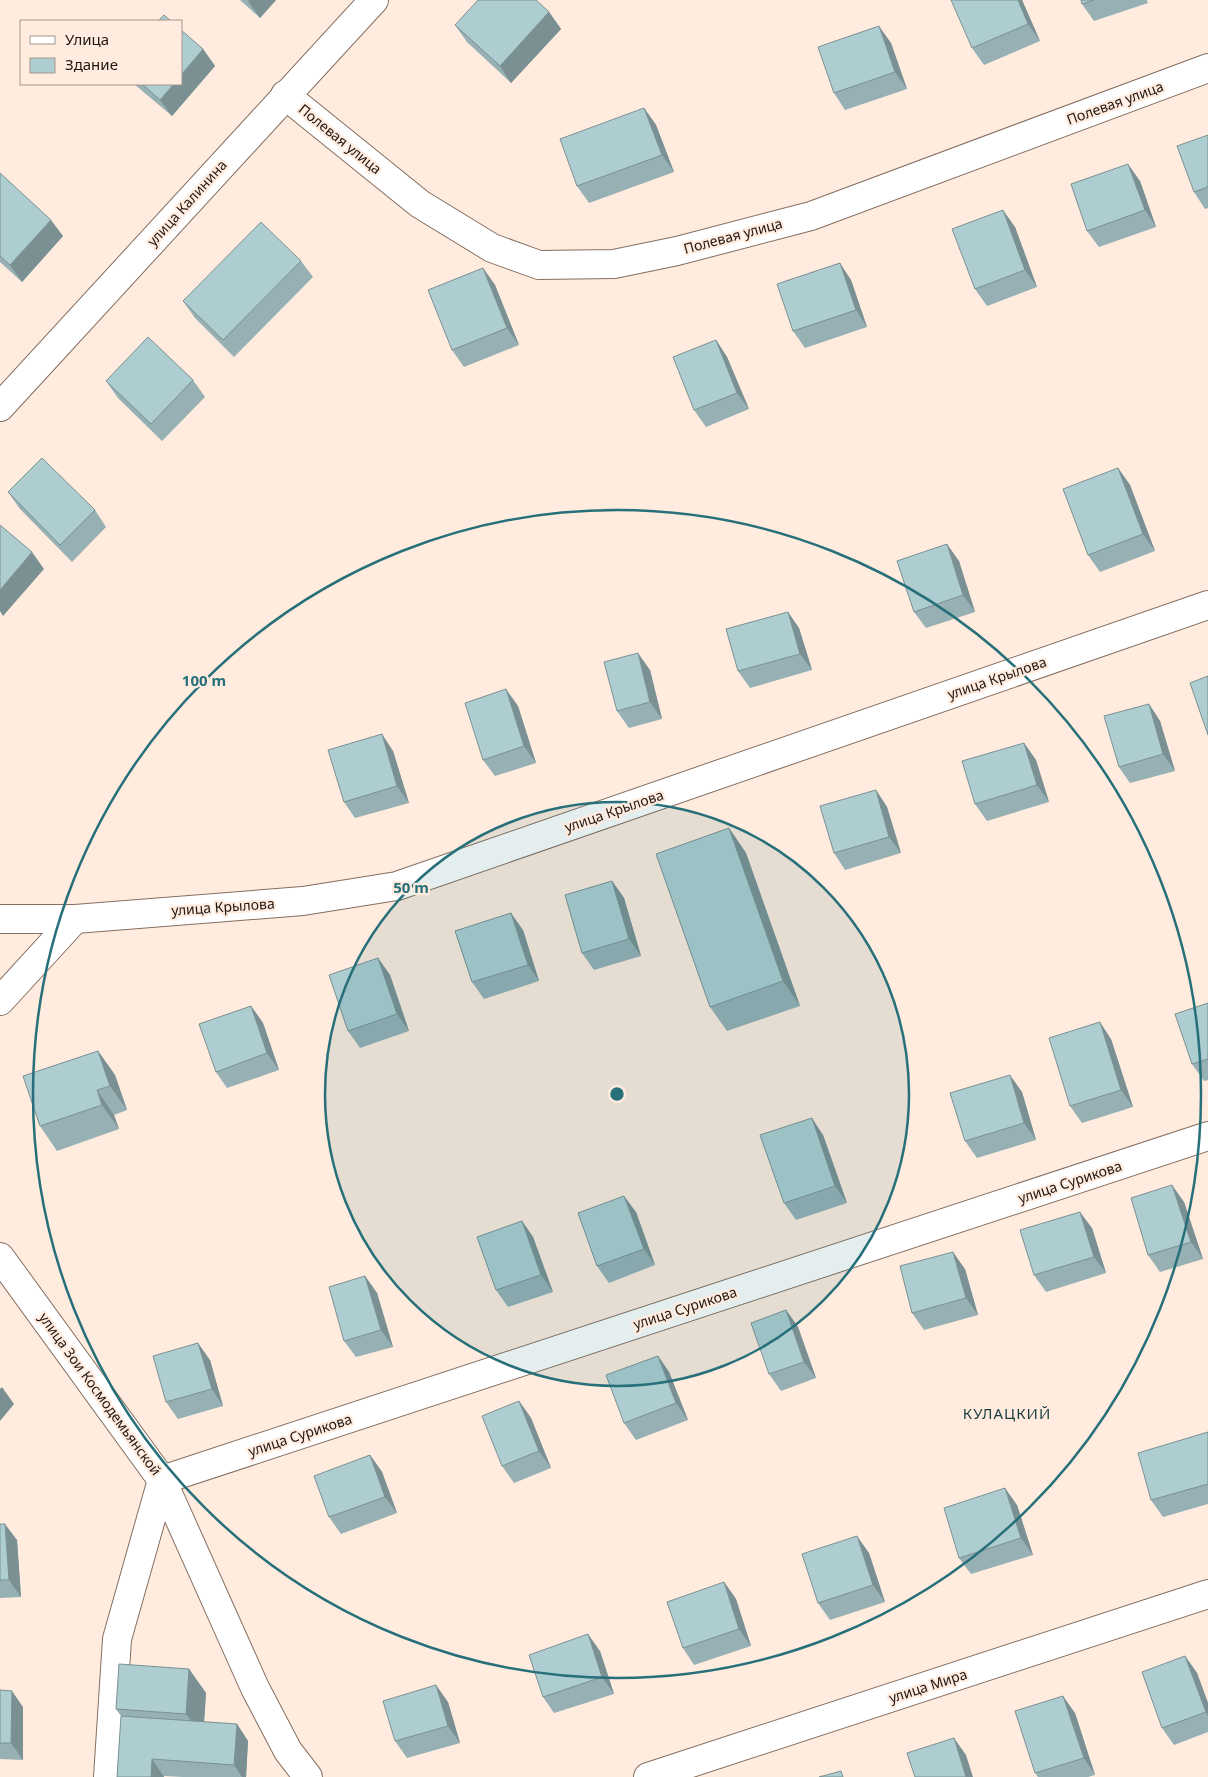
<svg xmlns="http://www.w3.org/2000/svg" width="1208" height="1777" viewBox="0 0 1208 1777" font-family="'Noto Sans',sans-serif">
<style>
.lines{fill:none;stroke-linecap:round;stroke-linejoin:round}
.minor-casing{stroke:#846f61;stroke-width:30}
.minor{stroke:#fff;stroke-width:28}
.wall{fill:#96b0b4}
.shaded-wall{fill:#7a9092}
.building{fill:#aecdd1;stroke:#7a9092}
.ring{fill:none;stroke:#27707a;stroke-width:2.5}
.labels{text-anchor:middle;stroke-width:4.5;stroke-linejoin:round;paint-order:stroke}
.street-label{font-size:14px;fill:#1f1711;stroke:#ffecdf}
.neighbourhood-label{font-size:15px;letter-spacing:1px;fill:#1b3d42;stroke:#ffecdf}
.centre{fill:#27707a;stroke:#ffecdf;stroke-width:2.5}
.ring-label{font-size:15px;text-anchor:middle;font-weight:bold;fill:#27707a;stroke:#ffecdf;stroke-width:4.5;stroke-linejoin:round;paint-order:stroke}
</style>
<rect width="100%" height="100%" fill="#ffecdf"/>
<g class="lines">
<g class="minor-casing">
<g id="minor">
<polyline points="285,95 420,204 492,248 539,265 614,264 677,251 811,216 1208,68"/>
<polyline points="0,407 374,0"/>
<polyline points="0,919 75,919 303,901 397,886 1208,605"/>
<polyline points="0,1001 75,919"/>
<polyline points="0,1257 162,1480 255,1688 288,1751 308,1777"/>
<polyline points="162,1480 1208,1136"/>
<polyline points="108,1777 117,1639 162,1480"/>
<polyline points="648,1777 1208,1594"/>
</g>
</g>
<use href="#minor" class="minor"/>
</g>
<g class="wall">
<polygon points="240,0 276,0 260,18"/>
<polygon points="1022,0 1040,41 984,65 972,48"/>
<polygon points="1081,0 1147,0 1148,3 1094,21 1082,4"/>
<polygon points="549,12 561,29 511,83 467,42 455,25"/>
<polygon points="891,43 907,89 845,110 834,93"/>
<polygon points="203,49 215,66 172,116 134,84 181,84"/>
<polygon points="644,108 656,125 674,172 589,203 577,186"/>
<polygon points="1208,135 1208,208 1205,209 1194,192"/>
<polygon points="0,173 63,236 22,282 0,262"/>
<polygon points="1140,181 1156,227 1099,247 1087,231"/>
<polygon points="1015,227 1037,287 987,306 975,289"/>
<polygon points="301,261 313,277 234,357 195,318 183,301"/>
<polygon points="483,268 495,285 519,345 464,367 452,350"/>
<polygon points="851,280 867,327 805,348 793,331"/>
<polygon points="716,340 727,357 749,409 706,427 694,410"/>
<polygon points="193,380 205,397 162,441 118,398 106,381"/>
<polygon points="1118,468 1130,485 1155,551 1100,572 1088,555"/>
<polygon points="8,492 95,510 106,527 72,562 20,509"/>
<polygon points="959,561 975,612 926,628 914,612"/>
<polygon points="799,628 812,670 750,688 738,671"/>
<polygon points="650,670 662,719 629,728 617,711"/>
<polygon points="1149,704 1160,721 1175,771 1130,783 1119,767"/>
<polygon points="518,706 536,763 495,776 483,760"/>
<polygon points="1024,743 1036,760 1049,802 987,821 975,804"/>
<polygon points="393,751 409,803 355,818 344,802"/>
<polygon points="876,790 887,807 901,853 845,870 834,853"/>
<polygon points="729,828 746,853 800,1006 727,1031 710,1007"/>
<polygon points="612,881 624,898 641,956 594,970 582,953"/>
<polygon points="523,930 539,981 484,999 472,982"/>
<polygon points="378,958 390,975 409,1031 360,1048 348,1031"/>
<polygon points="1208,1003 1208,1080 1204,1081 1192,1064"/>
<polygon points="251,1006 263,1023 279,1070 227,1088 216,1072"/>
<polygon points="1111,1039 1133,1107 1082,1123 1070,1106"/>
<polygon points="98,1051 115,1075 127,1110 114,1115 119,1129 57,1151 40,1126"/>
<polygon points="1022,1092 1036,1140 977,1158 965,1141"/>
<polygon points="823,1135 847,1203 796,1220 784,1203"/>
<polygon points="1184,1202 1203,1259 1160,1272 1148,1255"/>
<polygon points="636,1212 655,1265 609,1283 597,1266"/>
<polygon points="522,1221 533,1237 553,1292 508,1307 496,1290"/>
<polygon points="1092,1228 1106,1273 1046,1292 1034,1275"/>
<polygon points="965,1269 978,1315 924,1330 912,1313"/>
<polygon points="365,1276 377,1293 393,1347 356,1357 344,1341"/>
<polygon points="786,1310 798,1327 816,1378 781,1391 769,1374"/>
<polygon points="658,1356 669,1372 688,1420 636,1440 624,1423"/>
<polygon points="210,1360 223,1406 178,1419 166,1402"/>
<polygon points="519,1401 531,1418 551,1468 514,1483 502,1466"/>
<polygon points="1208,1432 1208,1504 1163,1517 1151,1500"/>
<polygon points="370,1455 382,1472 397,1513 341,1534 329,1517"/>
<polygon points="1017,1505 1033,1555 971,1574 959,1558"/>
<polygon points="0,1524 17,1540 21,1597 0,1598"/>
<polygon points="869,1553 885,1602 830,1620 818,1603"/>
<polygon points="724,1582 736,1599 751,1646 694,1665 683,1648"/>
<polygon points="600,1651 614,1694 554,1713 543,1697"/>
<polygon points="1185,1656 1197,1673 1208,1703 1208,1732 1174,1745 1162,1728"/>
<polygon points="189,1669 206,1693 204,1722 237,1724 248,1741 246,1777 183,1777 164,1776 116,1709"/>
<polygon points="0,1690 23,1707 23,1760 0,1759"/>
<polygon points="448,1702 460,1743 407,1758 395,1741"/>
<polygon points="1075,1713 1095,1775 1088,1777 1038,1777 1035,1773"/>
</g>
<g class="shaded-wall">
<polygon points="249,0 276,0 260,18 248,1"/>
<polygon points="1018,0 1022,0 1040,41 1028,24"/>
<polygon points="549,12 561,29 511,83 500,66"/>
<polygon points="879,26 891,43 907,89 895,72"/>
<polygon points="203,49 215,66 172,116 160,100 174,84 181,84 181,75"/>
<polygon points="644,108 656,125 674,172 662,155"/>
<polygon points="1128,164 1140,181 1156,227 1145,210"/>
<polygon points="1003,210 1015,227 1037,287 1025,270"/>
<polygon points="51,220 63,236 22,282 10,265"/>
<polygon points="840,263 851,280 867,327 856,310"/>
<polygon points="483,268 495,285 519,345 507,328"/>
<polygon points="716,340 727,357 749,409 737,393"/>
<polygon points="1118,468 1130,485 1155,551 1143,534"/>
<polygon points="947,544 959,561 975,612 963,595"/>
<polygon points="32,552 44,569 3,616 0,611 0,590"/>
<polygon points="788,612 799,628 812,670 800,654"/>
<polygon points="638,653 650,670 662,719 650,702"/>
<polygon points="506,689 518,706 536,763 524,746"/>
<polygon points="1149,704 1160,721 1175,771 1163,754"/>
<polygon points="382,734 393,751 409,803 397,786"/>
<polygon points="1024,743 1036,760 1049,802 1037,785"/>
<polygon points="876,790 887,807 901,853 889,837"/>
<polygon points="729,828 746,853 800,1006 783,981"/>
<polygon points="612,881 624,898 641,956 629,939"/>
<polygon points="511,913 523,930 539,981 528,965"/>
<polygon points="378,958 390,975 409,1031 397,1014"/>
<polygon points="251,1006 263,1023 279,1070 267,1053"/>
<polygon points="1100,1022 1111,1039 1133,1107 1121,1090"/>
<polygon points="98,1051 115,1075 127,1110 110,1086"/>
<polygon points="1010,1075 1022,1092 1036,1140 1024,1123"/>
<polygon points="97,1090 114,1115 119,1129 102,1105"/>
<polygon points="812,1118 823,1135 847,1203 835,1186"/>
<polygon points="1172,1185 1184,1202 1203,1259 1191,1242"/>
<polygon points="624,1196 636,1212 655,1265 644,1249"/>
<polygon points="1080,1212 1092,1228 1106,1273 1094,1257"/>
<polygon points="522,1221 533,1237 553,1292 541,1275"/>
<polygon points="953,1252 965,1269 978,1315 966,1298"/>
<polygon points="365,1276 377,1293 393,1347 381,1330"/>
<polygon points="786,1310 798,1327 816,1378 804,1362"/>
<polygon points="198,1343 210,1360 223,1406 212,1389"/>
<polygon points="658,1356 669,1372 688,1420 676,1403"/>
<polygon points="2,1387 14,1404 0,1421 0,1389"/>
<polygon points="519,1401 531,1418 551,1468 539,1451"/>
<polygon points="370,1455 382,1472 397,1513 385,1497"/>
<polygon points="1005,1488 1017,1505 1033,1555 1021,1538"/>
<polygon points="5,1524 17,1540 21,1597 9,1580"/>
<polygon points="857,1536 869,1553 885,1602 873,1585"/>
<polygon points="724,1582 736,1599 751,1646 739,1629"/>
<polygon points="588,1634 600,1651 614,1694 602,1677"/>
<polygon points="1185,1656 1197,1673 1208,1703 1208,1716 1206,1712"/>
<polygon points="189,1669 206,1693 203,1738 186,1714"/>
<polygon points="436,1685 448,1702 460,1743 448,1726"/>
<polygon points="12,1691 23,1707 23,1760 11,1743"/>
<polygon points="1063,1696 1075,1713 1095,1775 1084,1758"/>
<polygon points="237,1724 248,1741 246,1777 242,1777 234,1765"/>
<polygon points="954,1738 966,1755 973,1777 966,1777"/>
<polygon points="152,1759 164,1776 164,1777 151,1777"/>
</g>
<g class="building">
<polygon points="478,0 536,0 549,12 500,66 455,25"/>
<polygon points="951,0 1018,0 1028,24 972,48"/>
<polygon points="1081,0 1094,0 1082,4"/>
<polygon points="164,15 171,21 158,21"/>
<polygon points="879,26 895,72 834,93 818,47"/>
<polygon points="181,30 203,49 181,75"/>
<polygon points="142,84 174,84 160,100"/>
<polygon points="644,108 662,155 577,186 560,139"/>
<polygon points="1208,135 1208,187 1194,192 1177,146"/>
<polygon points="1128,164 1145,210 1087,231 1071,184"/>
<polygon points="0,173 51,220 10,265 0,256"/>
<polygon points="1003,210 1025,270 975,289 952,229"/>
<polygon points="261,222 301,261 223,340 183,301"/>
<polygon points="840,263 856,310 793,331 777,284"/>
<polygon points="483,268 507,328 452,350 428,290"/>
<polygon points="148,337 193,380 151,424 106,381"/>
<polygon points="716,340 737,393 694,410 673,357"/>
<polygon points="42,458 95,510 60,545 8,492"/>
<polygon points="1118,468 1143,534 1088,555 1063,489"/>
<polygon points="0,525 32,552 0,590"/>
<polygon points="947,544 963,595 914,612 897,561"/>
<polygon points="788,612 800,654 738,671 726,629"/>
<polygon points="638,653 650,702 617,711 604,662"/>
<polygon points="1208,676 1208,735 1190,683"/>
<polygon points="506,689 524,746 483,760 465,703"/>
<polygon points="1149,704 1163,754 1119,767 1104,716"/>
<polygon points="382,734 397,786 344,802 328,750"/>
<polygon points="1024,743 1037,785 975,804 962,761"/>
<polygon points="876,790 889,837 834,853 820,806"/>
<polygon points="729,828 783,981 710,1007 656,854"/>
<polygon points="612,881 629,939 582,953 565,895"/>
<polygon points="511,913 528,965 472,982 455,931"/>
<polygon points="378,958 397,1014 348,1031 329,975"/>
<polygon points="1208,1003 1208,1059 1192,1064 1175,1014"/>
<polygon points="251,1006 267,1053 216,1072 199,1024"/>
<polygon points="1100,1022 1121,1090 1070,1106 1049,1038"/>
<polygon points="98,1051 110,1086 97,1090 102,1105 40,1126 23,1076"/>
<polygon points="1010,1075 1024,1123 965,1141 950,1093"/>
<polygon points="812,1118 835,1186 784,1203 760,1135"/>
<polygon points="1172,1185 1191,1242 1148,1255 1131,1198"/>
<polygon points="624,1196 644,1249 597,1266 578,1213"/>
<polygon points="1080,1212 1094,1257 1034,1275 1020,1230"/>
<polygon points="522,1221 541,1275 496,1290 477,1237"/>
<polygon points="953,1252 966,1298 912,1313 900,1266"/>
<polygon points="365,1276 381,1330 344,1341 329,1287"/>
<polygon points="786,1310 804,1362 769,1374 751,1323"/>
<polygon points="198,1343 212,1389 166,1402 153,1356"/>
<polygon points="658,1356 676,1403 624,1423 606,1375"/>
<polygon points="519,1401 539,1451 502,1466 482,1416"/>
<polygon points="1208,1432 1208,1484 1151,1500 1138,1453"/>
<polygon points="370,1455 385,1497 329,1517 314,1476"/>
<polygon points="1005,1488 1021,1538 959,1558 944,1508"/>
<polygon points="0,1524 5,1524 9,1580 0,1580"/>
<polygon points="857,1536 873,1585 818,1603 802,1554"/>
<polygon points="724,1582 739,1629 683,1648 667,1602"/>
<polygon points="588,1634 602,1677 543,1697 529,1655"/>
<polygon points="1185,1656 1206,1712 1162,1728 1142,1672"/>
<polygon points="119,1664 189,1669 186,1714 116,1709"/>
<polygon points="436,1685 448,1726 395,1741 383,1701"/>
<polygon points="0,1690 12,1691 11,1743 0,1743"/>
<polygon points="1063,1696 1084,1758 1035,1773 1015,1711"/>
<polygon points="121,1716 237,1724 234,1765 152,1759 151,1777 117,1777"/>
<polygon points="954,1738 966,1777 915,1777 907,1753"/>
<polygon points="841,1771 843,1777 819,1777"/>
</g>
<circle cx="617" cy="1094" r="292" fill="#27707a" fill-opacity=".12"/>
<g class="ring">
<circle cx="617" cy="1094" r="292"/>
<circle cx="617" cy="1094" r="584"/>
</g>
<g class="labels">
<g class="street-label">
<text transform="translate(1115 103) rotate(-20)" y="5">Полевая улица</text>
<text transform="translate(340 139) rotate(39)" y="5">Полевая улица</text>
<text transform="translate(187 203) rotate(-48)" y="5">улица Калинина</text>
<text transform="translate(733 236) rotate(-15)" y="5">Полевая улица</text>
<text transform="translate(997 678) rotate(-19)" y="5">улица Крылова</text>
<text transform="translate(614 811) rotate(-19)" y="5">улица Крылова</text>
<text transform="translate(223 907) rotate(-4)" y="5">улица Крылова</text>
<text transform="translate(1070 1182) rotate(-18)" y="5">улица Сурикова</text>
<text transform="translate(685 1308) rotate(-18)" y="5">улица Сурикова</text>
<text transform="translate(100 1394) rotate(54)" y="5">улица Зои Космодемьянской</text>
<text transform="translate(300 1435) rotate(-18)" y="5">улица Сурикова</text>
<text transform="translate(928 1686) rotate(-18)" y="5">улица Мира</text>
</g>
<g class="neighbourhood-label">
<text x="1007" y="1419">КУЛАЦКИЙ</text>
</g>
</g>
<circle cx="617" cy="1094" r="8" class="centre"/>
<g class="ring-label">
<text x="204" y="686">100 m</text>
<text x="411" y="893">50 m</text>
</g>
<rect x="20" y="20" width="162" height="65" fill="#ffecdf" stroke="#a5978d"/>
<rect x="30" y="36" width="25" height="8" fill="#ffffff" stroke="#a5978d"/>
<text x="65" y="45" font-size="15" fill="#1f1711">Улица</text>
<rect x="30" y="58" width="25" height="15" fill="#aecdd1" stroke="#a5978d"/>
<text x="65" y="70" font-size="15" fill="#1f1711">Здание</text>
</svg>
